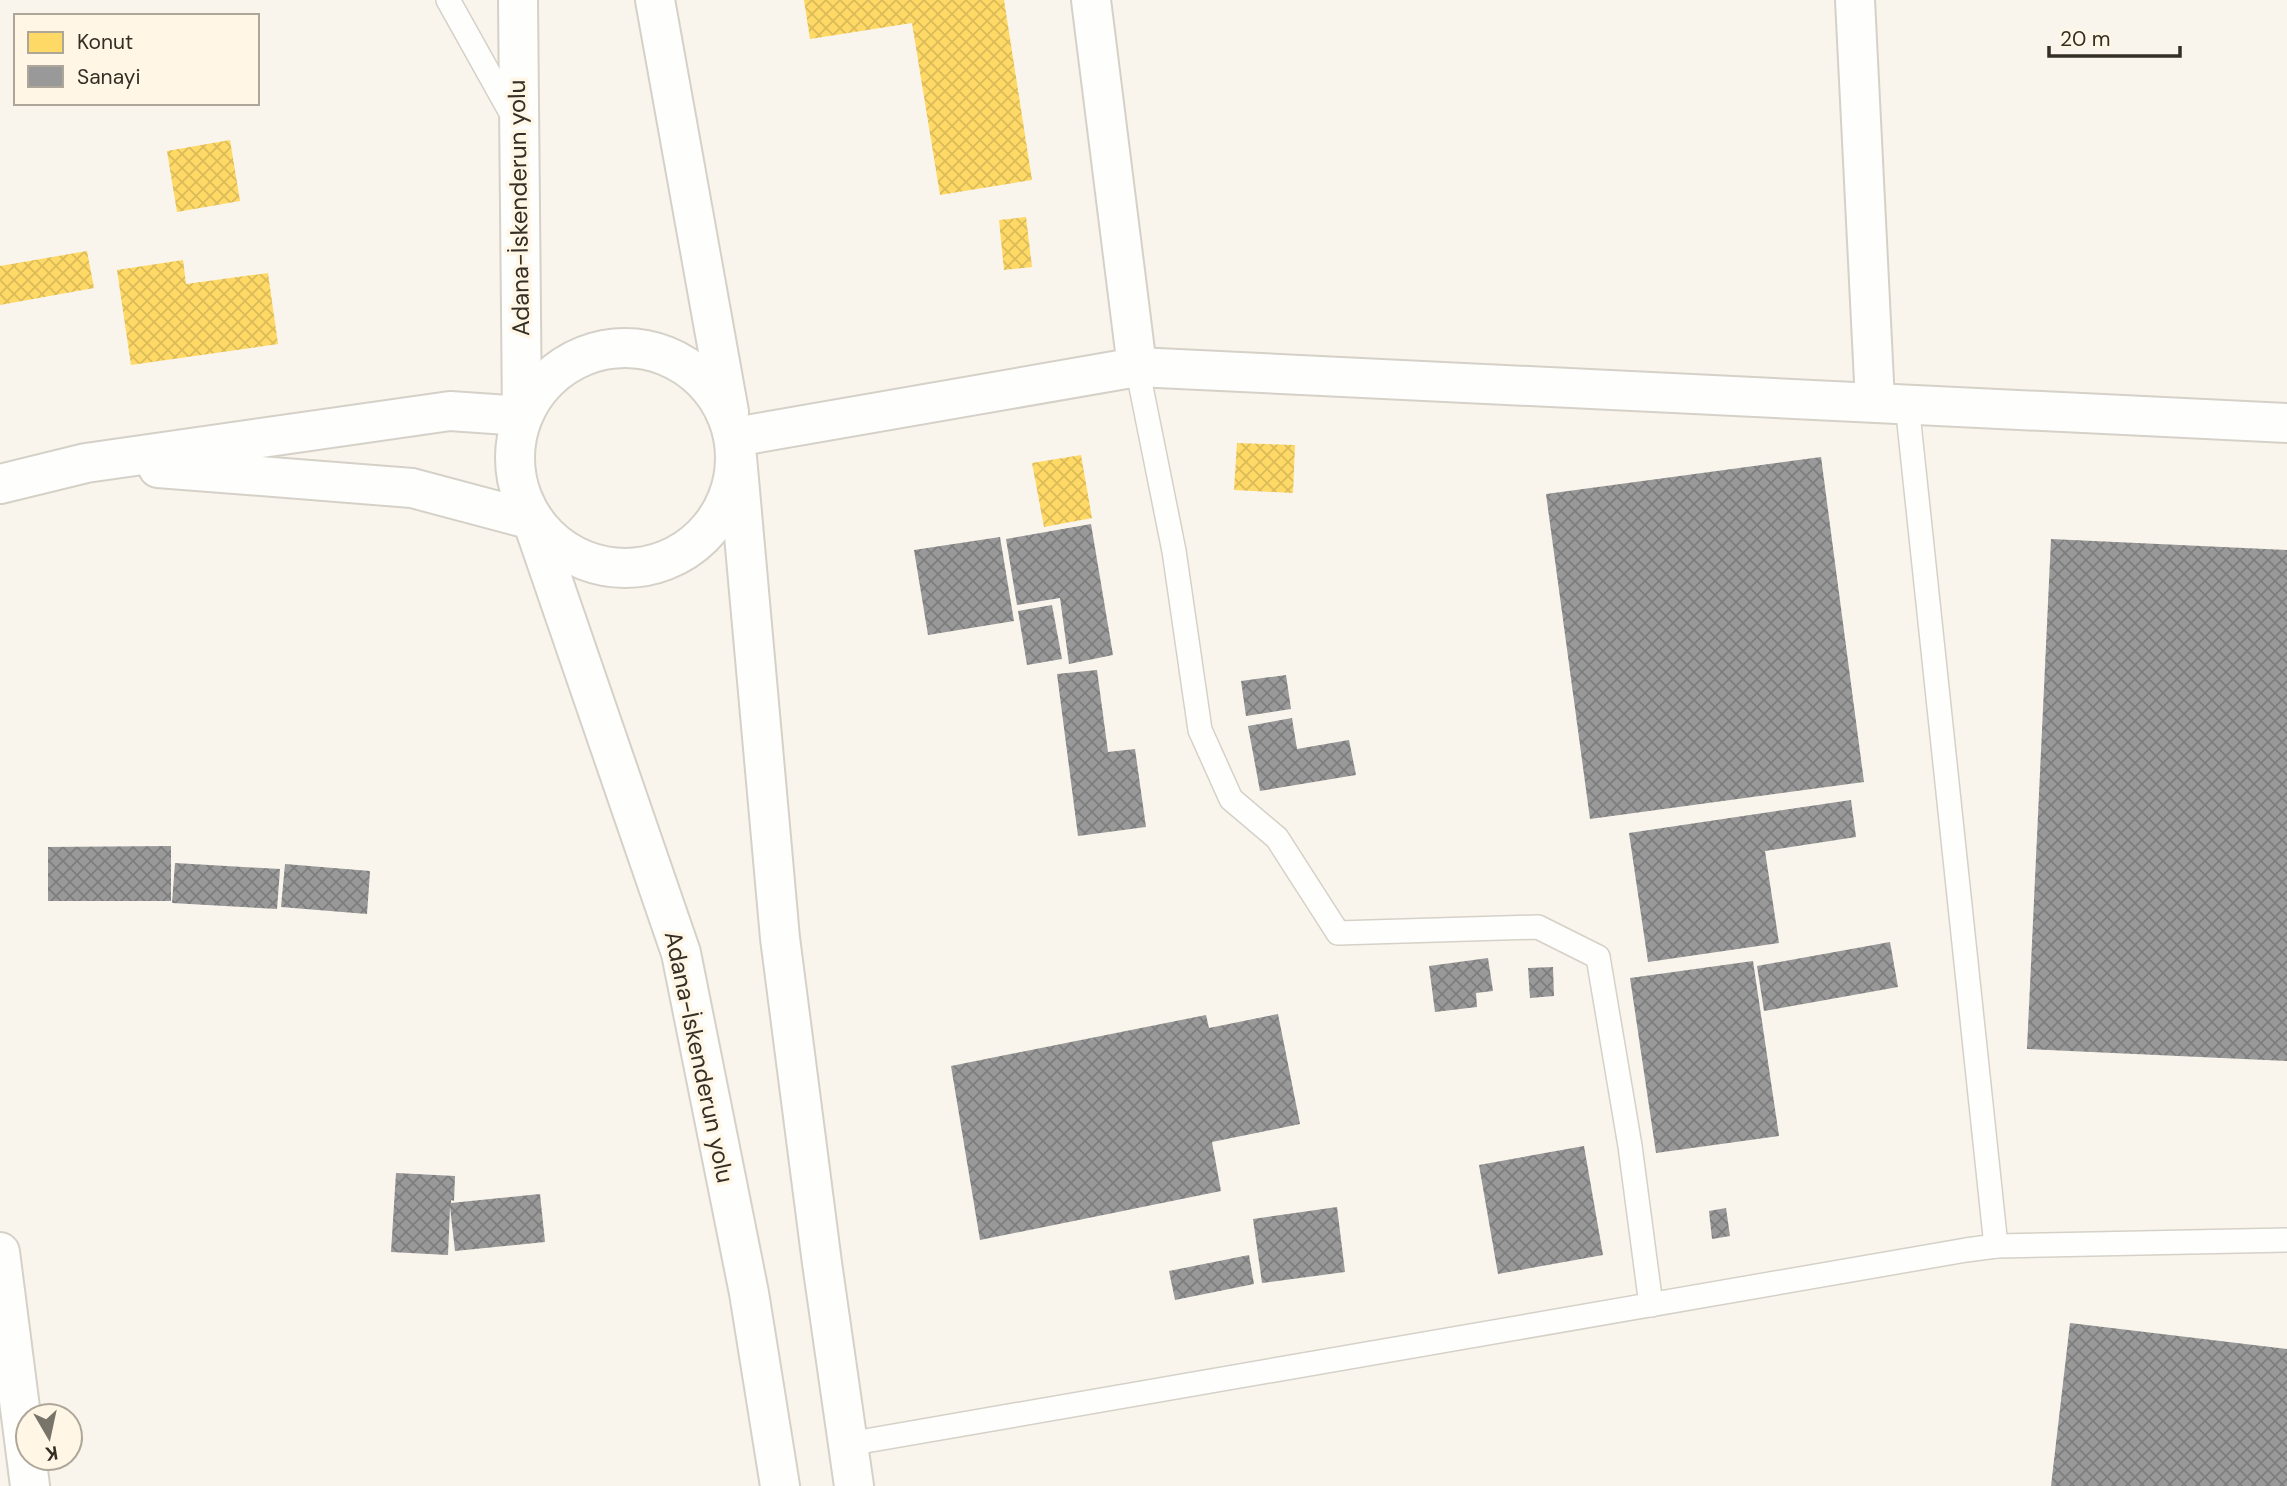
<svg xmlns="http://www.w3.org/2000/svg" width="2287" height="1486" viewBox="0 0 2287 1486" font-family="'DM Sans',sans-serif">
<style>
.homes{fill:url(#homes-cross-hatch)}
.industry{fill:url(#industry-cross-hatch)}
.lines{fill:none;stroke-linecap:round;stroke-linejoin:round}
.service-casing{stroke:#d5d1c8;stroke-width:26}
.minor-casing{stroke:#d5d1c8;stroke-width:42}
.tertiary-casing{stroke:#d5d1c8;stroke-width:42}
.trunk-casing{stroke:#d5d1c8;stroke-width:42}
.service{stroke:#fefefc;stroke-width:23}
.minor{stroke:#fefefc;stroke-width:38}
.tertiary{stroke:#fefefc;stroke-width:38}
.trunk{stroke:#fefefc;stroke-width:38}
.labels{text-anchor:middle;stroke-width:7;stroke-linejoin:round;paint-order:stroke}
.street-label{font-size:24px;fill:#342e24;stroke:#fff6e6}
</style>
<defs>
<pattern id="homes-cross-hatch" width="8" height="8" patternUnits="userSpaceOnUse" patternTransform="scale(1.75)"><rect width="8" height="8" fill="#ffd966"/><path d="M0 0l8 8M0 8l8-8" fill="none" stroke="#dbbb58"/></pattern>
<pattern id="industry-cross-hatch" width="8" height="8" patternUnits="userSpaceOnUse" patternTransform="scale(1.75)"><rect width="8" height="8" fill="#999"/><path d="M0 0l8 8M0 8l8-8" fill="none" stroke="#7e7d7d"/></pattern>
</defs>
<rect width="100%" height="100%" fill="#f9f5ec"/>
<g class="homes">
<polygon points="804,0 1004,0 1032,180 940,195 912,23 810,39"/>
<polygon points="230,140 240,201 177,212 167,151"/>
<polygon points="1026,217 1032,267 1004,270 999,220"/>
<polygon points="87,251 94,288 0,305 0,266"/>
<polygon points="183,260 186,284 268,273 278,344 131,365 117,270"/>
<polygon points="1237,443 1295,445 1293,493 1234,490"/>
<polygon points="1081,455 1092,518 1044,527 1032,463"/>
</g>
<g class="industry">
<polygon points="1821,457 1864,782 1590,819 1546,494"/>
<polygon points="1091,524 1113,655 1069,664 1060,598 1017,605 1006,539"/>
<polygon points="1000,537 1014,621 928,635 914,550"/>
<polygon points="2051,539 2287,550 2287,1061 2027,1049"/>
<polygon points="1052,605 1062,659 1027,665 1018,611"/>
<polygon points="1097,670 1108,752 1135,749 1146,827 1078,836 1057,674"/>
<polygon points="1286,675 1291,709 1246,716 1241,681"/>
<polygon points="1292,718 1297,749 1349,740 1356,775 1260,791 1248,726"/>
<polygon points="1851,800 1856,837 1765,851 1779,943 1648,962 1629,833"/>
<polygon points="171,846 171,901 48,901 48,847"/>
<polygon points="175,863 280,869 277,909 172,903"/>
<polygon points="285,864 370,871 367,914 281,907"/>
<polygon points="1890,942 1898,987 1764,1011 1757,966"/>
<polygon points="1488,958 1493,991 1476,993 1477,1007 1435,1012 1429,966"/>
<polygon points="1753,961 1779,1136 1656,1153 1630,978"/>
<polygon points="1553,967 1554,996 1530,998 1528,968"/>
<polygon points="1278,1014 1300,1124 1212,1142 1221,1191 980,1240 951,1066 1206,1015 1209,1028"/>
<polygon points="1584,1146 1603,1255 1498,1274 1479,1165"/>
<polygon points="396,1173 455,1176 454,1201 451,1200 451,1203 540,1194 545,1242 455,1251 450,1207 448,1255 391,1252"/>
<polygon points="1337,1207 1345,1272 1262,1283 1253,1219"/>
<polygon points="1726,1208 1730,1236 1712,1239 1709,1211"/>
<polygon points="1249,1255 1254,1284 1175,1300 1169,1271"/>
<polygon points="2070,1323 2287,1349 2287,1486 2051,1486"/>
</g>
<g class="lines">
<g class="service-casing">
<g id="service">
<polyline points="448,0 515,120"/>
<polyline points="1137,367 1174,551 1200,730 1231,799 1277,838 1338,933 1538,927 1598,957 1630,1146 1651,1305"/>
<polyline points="1907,404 1996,1246"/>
<polyline points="848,1444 1966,1250 1996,1246 2287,1240"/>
</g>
</g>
<g class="minor-casing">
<g id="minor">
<polyline points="1091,0 1137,367"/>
<polyline points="1855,0 1875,402"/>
<polyline points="735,437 1137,367 2287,423"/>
</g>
</g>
<g class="tertiary-casing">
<g id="tertiary">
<polyline points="158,468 412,488 532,520"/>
<polyline points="0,484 86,463 450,411 522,416"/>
<polyline points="0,1252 30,1486"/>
</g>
</g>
<g class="trunk-casing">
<g id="trunk">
<polyline points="518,0 522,416"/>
<polyline points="655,0 729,412"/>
<circle cx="625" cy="458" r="110"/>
<polyline points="737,457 780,938 822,1263 854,1486"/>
<polyline points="532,520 681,953 749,1293 780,1486"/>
</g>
</g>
<use href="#service" class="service"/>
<use href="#minor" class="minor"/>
<use href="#tertiary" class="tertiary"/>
<use href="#trunk" class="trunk"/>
</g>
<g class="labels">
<g class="street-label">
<text transform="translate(519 208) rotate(-91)" y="8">Adana-İskenderun yolu</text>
<text transform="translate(699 1057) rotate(78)" y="8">Adana-İskenderun yolu</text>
</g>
</g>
<rect x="14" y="14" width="245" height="91" fill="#fff6e6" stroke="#aea698" stroke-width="2"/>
<rect x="28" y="32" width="35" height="21" fill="#ffd966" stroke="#aea698" stroke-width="2"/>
<text x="77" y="49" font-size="21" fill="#342e24">Konut</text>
<rect x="28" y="66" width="35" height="21" fill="#999999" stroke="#aea698" stroke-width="2"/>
<text x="77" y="84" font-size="21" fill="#342e24">Sanayi</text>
<g transform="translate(49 1437) rotate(171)"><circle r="33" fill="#fff6e6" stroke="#aea698" stroke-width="2"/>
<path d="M0-5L12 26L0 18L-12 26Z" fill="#79746a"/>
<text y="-10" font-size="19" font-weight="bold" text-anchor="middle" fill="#342e24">K</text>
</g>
<path d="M2049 46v10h131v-10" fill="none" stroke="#342e24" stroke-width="3.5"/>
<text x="2060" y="46" font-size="21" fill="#342e24" stroke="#fff6e6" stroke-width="5" paint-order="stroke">20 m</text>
</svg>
